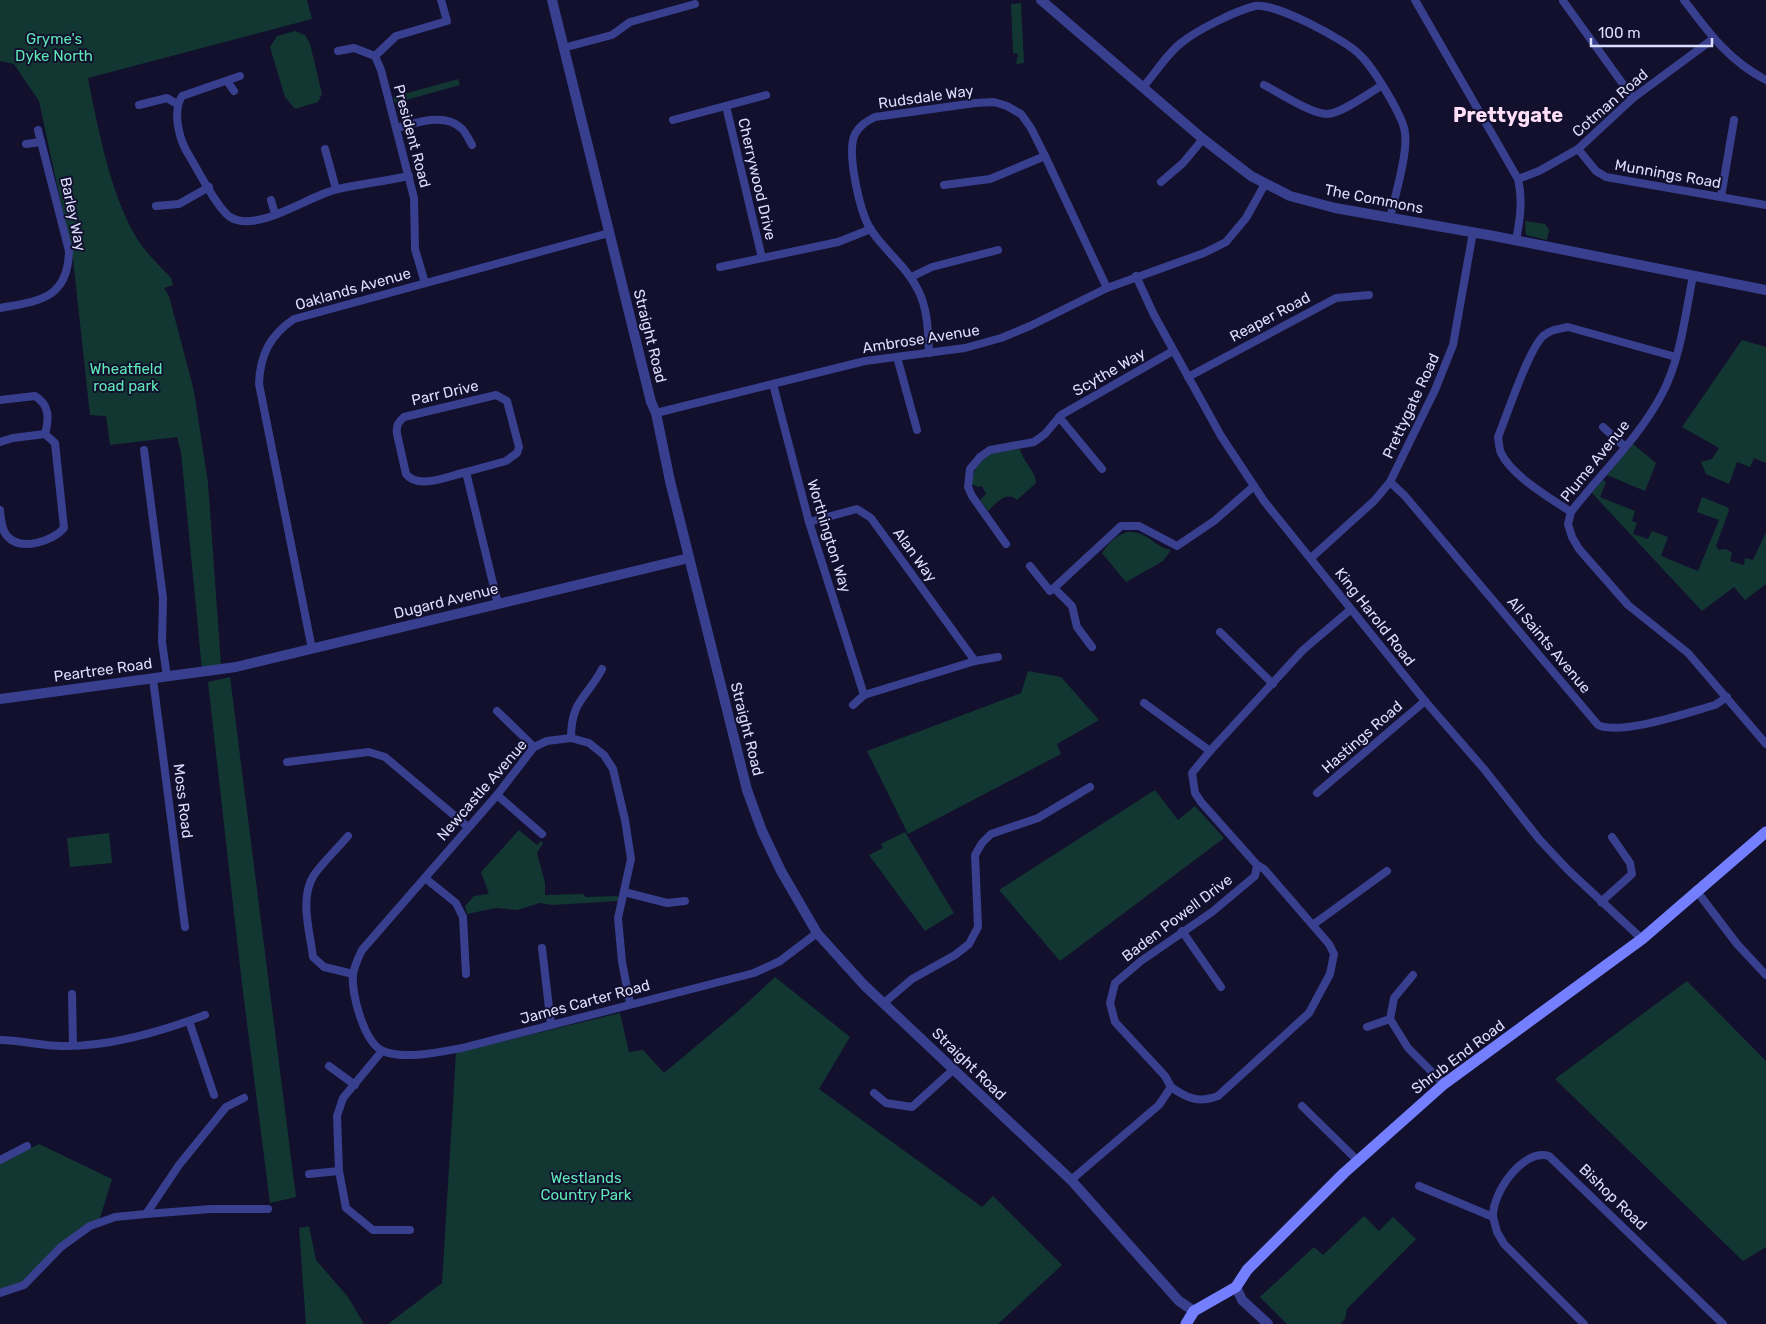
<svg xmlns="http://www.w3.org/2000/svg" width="1766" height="1324" viewBox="0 0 1766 1324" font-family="Rubik,sans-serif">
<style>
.green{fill:#123732}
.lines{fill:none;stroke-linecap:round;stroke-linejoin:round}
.minor{stroke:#383f8e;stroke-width:8}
.tertiary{stroke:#383f8e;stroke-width:10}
.secondary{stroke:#737fff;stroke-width:11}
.labels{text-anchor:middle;stroke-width:4;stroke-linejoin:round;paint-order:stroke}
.park-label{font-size:15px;fill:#5fe7b6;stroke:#12102d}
.street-label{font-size:15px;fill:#dcdcff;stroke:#12102d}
.district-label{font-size:20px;font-weight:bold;fill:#ffdef7;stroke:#12102d}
</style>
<rect width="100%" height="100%" fill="#12102d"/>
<g class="green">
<path d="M0 0H307L312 19 88 78C98 128 110 193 136 237 145 252 159 265 171 278L173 285 164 288 169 296 194 391 208 483 221 665 202 670 181 452 177 437 110 445 106 416 90 415 73 259 39 101 14 64 0 61Z"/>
<polygon points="1021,3 1024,63 1016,64 1018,54 1013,53 1011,4"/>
<polygon points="295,31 305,35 310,44 322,94 318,102 295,109 285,97 270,47 277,36"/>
<polygon points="458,79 460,85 395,103 393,97"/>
<polygon points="1525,221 1545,224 1549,230 1547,240 1526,235"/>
<polygon points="1742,340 1766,347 1766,463 1754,458 1750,467 1737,462 1729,484 1706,474 1701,462 1712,459 1719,448 1682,427"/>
<polygon points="1633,444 1656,463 1645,491 1607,475"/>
<path d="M1020 449C1023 462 1036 471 1036 483L1017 500C1006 490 996 504 988 511L980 500 986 494 982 486 978 487 972 484C976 452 993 452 1020 449Z"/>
<polygon points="1603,480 1606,482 1600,497 1635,511 1632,521 1637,523 1633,534 1648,539 1652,531 1668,537 1661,556 1698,571 1719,520 1697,512 1702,497 1727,507 1729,510 1716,546 1719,550 1726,549 1732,553 1730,561 1744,565 1745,558 1753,560 1766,532 1766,584 1745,600 1734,587 1702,611 1592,493"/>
<path d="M1127 532C1149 531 1152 546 1171 550L1163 561 1126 582 1102 553C1109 543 1115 536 1127 532Z"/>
<polygon points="1028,671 1061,677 1099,720 1057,744 1061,754 908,834 867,751 1021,693"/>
<polygon points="230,677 296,1197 270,1203 242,984 208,682"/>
<polygon points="1155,790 1178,820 1195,806 1224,838 1060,961 999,890"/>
<polygon points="519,830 537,845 541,841 543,843 537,853 545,883 545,895 583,894 586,897 618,896 618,901 552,905 540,903 517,910 496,908 467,914 465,906 474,896 489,894 481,872"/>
<polygon points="905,832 954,913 925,931 869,855 883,848 881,844"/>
<polygon points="109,833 112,863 70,867 67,838"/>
<polygon points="775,977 850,1037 819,1089 982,1207 993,1196 1062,1265 998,1324 388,1324 442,1283 456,1053 620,1013 629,1052 643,1050 664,1073 737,1012"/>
<polygon points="1687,981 1766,1061 1766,1247 1743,1261 1555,1079"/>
<polygon points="39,1144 112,1179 100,1218 85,1226 34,1277 0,1293 0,1163"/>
<polygon points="1364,1216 1379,1231 1393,1217 1416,1239 1347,1309 1345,1319 1340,1324 1287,1324 1260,1297 1314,1247 1323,1255"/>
<polygon points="309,1226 316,1260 348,1297 364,1324 306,1324 299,1228"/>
</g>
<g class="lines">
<g class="minor">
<path d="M1415 0 1518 179C1523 200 1520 220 1516 240"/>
<path d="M1684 0C1708 32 1729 61 1766 80"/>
<polyline points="1563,1 1633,98"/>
<polyline points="563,48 612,35 630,22 695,4"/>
<polyline points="338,51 354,48 375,56"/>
<path d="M240 76 182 96C172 112 179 141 190 157 199 172 217 208 230 217 257 234 309 195 338 189 361 184 385 181 409 176"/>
<polyline points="227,81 234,91"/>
<path d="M1264 85C1278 92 1311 114 1327 114 1341 114 1369 93 1381 86"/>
<path d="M1144 86C1156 72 1167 54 1181 43 1197 30 1235 11 1255 6 1274 2 1346 40 1360 55 1372 66 1404 117 1405 133 1408 153 1395 196 1390 218"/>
<polyline points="139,105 167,98 177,104"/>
<polyline points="726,106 762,258"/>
<polyline points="673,120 766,95"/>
<path d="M397 128C416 123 444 112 461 128 466 132 469 140 472 145"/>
<polyline points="26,144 41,142"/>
<polyline points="325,149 336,189"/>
<polyline points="1578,149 1596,171 1606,177 1766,205"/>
<polyline points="1518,179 1539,171 1578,149 1633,98 1713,39"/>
<polyline points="1161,182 1183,163 1203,139"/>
<polyline points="944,185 990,179 1045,156"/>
<polyline points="1721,197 1734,120"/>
<polyline points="271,200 275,214"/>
<polyline points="156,206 179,204 209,187"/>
<polyline points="720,267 838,242 871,229"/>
<polyline points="1136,276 1154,315 1221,436 1264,501 1425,701 1484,769 1539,839 1568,870 1642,939"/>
<path d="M1693 276C1685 315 1681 358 1662 394 1639 438 1601 473 1571 512L1568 524 1572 537 1579 549 1628 605 1688 653 1766 744"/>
<polyline points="911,277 932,267 998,250"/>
<polyline points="425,283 415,249 414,198 381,70 375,56 396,36 447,21 441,0"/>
<path d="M0 308C39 301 68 299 69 251L38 130"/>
<path d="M929 353C928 332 928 309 918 290 907 267 885 251 871 230 860 213 846 152 855 134 860 125 867 121 875 117L975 103 994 102 1007 106 1021 114 1031 128 1045 156 1107 288"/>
<polyline points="897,357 917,430"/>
<polyline points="1188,377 1336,298 1369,295"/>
<polyline points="773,384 809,522 864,695"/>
<path d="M0 400 35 396C50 405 49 419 45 434L55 443 64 528C53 541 21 552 7 536 1 529 1 519 0 510"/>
<polyline points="656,413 865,361 965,348 1001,338 1030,326 1107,288 1204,253 1226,242 1246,218 1265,184"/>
<polyline points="1059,417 1102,469"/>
<polyline points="1603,427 1625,447"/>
<polyline points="0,442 13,438 45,434"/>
<polyline points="144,450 163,598 162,642 167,677"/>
<path d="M466 472 506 461 517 453 519 447 507 401 496 395 404 417C398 422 396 426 397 434L406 474C418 490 449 476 466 472L498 604"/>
<path d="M1390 482 1405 496 1598 725C1621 736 1689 712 1715 705L1727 697"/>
<path d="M1571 512C1550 498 1512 476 1501 453 1499 448 1499 442 1498 437 1507 415 1528 351 1543 336 1551 329 1559 329 1568 327L1676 357"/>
<polyline points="809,522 857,509 871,518 975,661"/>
<polyline points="1006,544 972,496 968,487 970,469 980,457 990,450 1034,442 1045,434 1061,415 1173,351"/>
<polyline points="1311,558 1374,501 1390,482 1435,390 1453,345 1473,232"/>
<polyline points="1030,566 1050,591"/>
<polyline points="1220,632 1273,684"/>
<polyline points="1092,647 1077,627 1072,606 1054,588 1121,526 1139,526 1177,546 1214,521 1254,486"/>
<path d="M312 649 259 384C260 355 270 335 294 319L609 233"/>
<polyline points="153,679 185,927"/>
<polyline points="1144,703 1210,751"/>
<polyline points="853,705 864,695 975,661 998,657"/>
<polyline points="497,711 534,747"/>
<path d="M571 738C571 700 587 698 602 669"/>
<polyline points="287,762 369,752 385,757 468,827"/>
<polyline points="1317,793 1425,701"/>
<polyline points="497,795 542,834"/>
<path d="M348 836C337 849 323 862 314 875 299 898 310 932 313 957L324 967 353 974"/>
<polyline points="425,878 456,903 463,917 466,974"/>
<polyline points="1696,890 1737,944 1766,975"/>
<polyline points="624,892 667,903 685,901"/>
<polyline points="1601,902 1632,874 1630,863 1612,837"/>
<polyline points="1314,924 1387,871"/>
<polyline points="1182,931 1221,987"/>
<polyline points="542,948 551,1025"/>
<polyline points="1413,975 1394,998 1390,1019 1408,1048 1444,1084"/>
<polyline points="72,994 73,1045"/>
<polyline points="885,1002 912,979 955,955 969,944 978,927 975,855 982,843 991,834 1038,818 1090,787"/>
<path d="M630 1003 622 962 618 918 631 859 625 820 613 769 604 755 589 743 571 738 547 741 534 747 497 795 362 950C358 958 354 966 353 975 351 993 364 1043 383 1051 404 1060 440 1052 462 1048L754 973 780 961 817 933"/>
<polyline points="189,1021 214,1095"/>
<polyline points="1367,1027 1390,1019"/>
<path d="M0 1040C21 1040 41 1046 62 1046 110 1047 160 1032 205 1015"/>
<polyline points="382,1051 343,1098 337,1116 339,1171 346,1208 373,1230 410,1230"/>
<polyline points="329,1066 355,1085"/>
<path d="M1171 1087C1188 1099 1199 1103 1218 1096L1309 1013 1330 974 1334 954 1329 944 1264 869 1257 865"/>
<polyline points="874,1093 886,1103 912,1107 954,1069"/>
<polyline points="1302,1106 1358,1161"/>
<polyline points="0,1160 27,1146"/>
<polyline points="309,1174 339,1171"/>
<polyline points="1071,1180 1159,1105 1171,1087 1165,1076 1115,1022 1110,1003 1115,983 1141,961 1212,912 1255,876 1257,865 1201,802 1195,793 1192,773 1210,751 1303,650 1350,610"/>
<polyline points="1419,1186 1493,1217 1497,1232 1504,1244 1584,1324"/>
<polyline points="146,1214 211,1209 268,1209"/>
<path d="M1493 1217C1492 1193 1523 1148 1549 1156L1723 1324"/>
<polyline points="0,1293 24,1285 61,1247 90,1226 115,1217 146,1214 179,1165 226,1107 244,1098"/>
</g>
<g class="tertiary">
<polyline points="552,0 651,402 656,413 670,481 747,790 762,831 781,871 817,933 864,985 1071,1180 1179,1301 1194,1311"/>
<polyline points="1041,0 1203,139 1251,176 1290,196 1335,208 1494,236 1766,290"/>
<polyline points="0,699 236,667 689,558"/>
<polyline points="1236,1287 1242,1300 1268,1324"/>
</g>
<polyline class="secondary" points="1186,1324 1194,1311 1236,1287 1247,1270 1344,1173 1444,1084 1642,939 1766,832"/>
</g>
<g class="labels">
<g class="park-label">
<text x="54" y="44">Gryme's<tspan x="54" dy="17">Dyke North</tspan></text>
<text x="126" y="374">Wheatfield<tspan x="126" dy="17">road park</tspan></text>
<text x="586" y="1183">Westlands<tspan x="586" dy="17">Country Park</tspan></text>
</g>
<g class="street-label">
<text transform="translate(926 97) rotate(-8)" y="5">Rudsdale Way</text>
<text transform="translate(1610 103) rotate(-41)" y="5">Cotman Road</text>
<text transform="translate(412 136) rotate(75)" y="5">President Road</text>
<text transform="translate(1668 174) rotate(10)" y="5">Munnings Road</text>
<text transform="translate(757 179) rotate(77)" y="5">Cherrywood Drive</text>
<text transform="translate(1374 199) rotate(11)" y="5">The Commons</text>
<text transform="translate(73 214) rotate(78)" y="5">Barley Way</text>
<text transform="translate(353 289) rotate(-16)" y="5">Oaklands Avenue</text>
<text transform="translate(1270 317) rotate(-28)" y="5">Reaper Road</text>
<text transform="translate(650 336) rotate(76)" y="5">Straight Road</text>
<text transform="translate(921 339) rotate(-9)" y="5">Ambrose Avenue</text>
<text transform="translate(1109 372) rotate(-30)" y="5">Scythe Way</text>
<text transform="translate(445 393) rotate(-13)" y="5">Parr Drive</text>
<text transform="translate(1411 406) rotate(-65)" y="5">Prettygate Road</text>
<text transform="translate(1595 461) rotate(-51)" y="5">Plume Avenue</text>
<text transform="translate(829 536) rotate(73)" y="5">Worthington Way</text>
<text transform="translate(915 555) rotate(54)" y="5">Alan Way</text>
<text transform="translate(446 601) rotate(-14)" y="5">Dugard Avenue</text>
<text transform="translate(1375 617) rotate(52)" y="5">King Harold Road</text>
<text transform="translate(1549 645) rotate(50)" y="5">All Saints Avenue</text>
<text transform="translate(103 670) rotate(-8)" y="5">Peartree Road</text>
<text transform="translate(747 729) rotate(76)" y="5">Straight Road</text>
<text transform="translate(1362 737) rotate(-41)" y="5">Hastings Road</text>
<text transform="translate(482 790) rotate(-49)" y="5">Newcastle Avenue</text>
<text transform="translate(183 801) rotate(83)" y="5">Moss Road</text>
<text transform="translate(1177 918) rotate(-37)" y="5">Baden Powell Drive</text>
<text transform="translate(585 1002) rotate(-15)" y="5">James Carter Road</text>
<text transform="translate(1458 1057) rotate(-37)" y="5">Shrub End Road</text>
<text transform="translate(969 1064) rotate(44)" y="5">Straight Road</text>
<text transform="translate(1613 1197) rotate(44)" y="5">Bishop Road</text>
</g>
<g class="district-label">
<text x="1508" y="122">Prettygate</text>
</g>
</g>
<path d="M1591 38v8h121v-8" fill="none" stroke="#dcdcff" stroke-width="2.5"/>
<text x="1598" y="38" font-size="15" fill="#dcdcff" stroke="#12102d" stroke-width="4" paint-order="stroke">100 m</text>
</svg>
